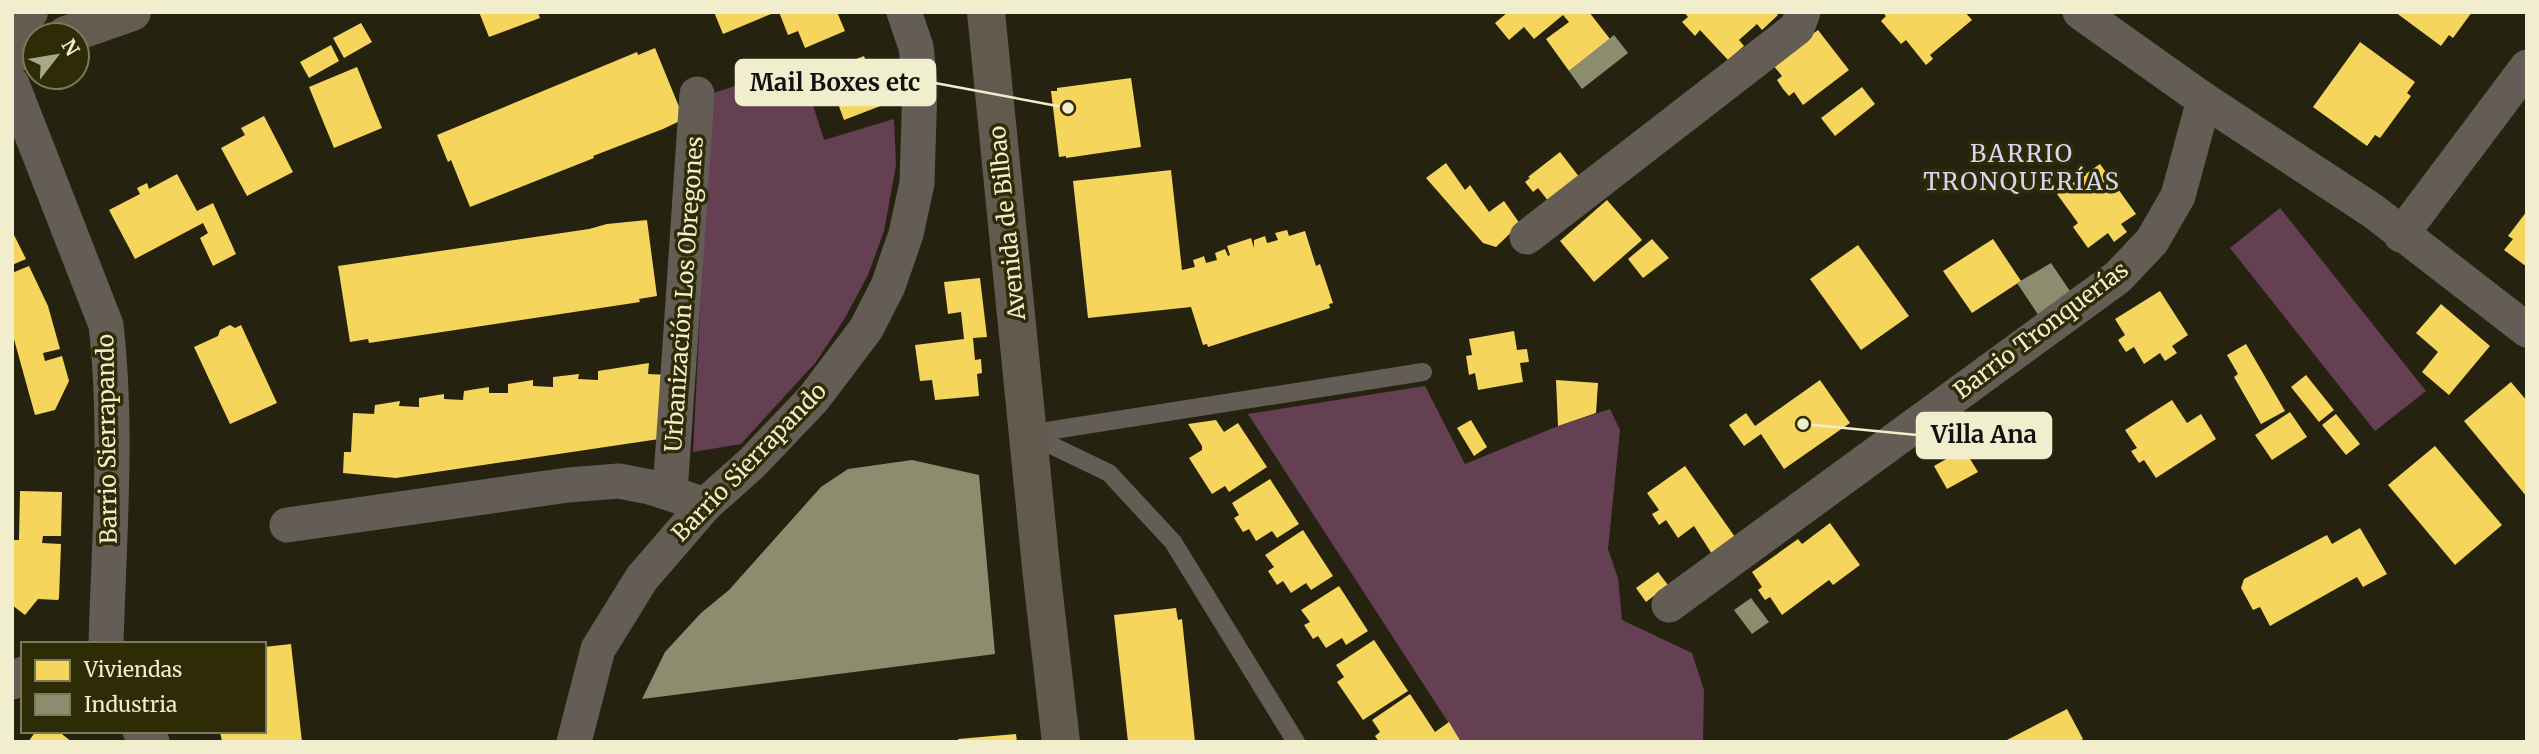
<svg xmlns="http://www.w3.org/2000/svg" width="2539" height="754" viewBox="0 0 2539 754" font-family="Merriweather,serif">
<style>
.green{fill:#653f52}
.homes{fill:#f6d55c}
.industry{fill:#8c8c6e}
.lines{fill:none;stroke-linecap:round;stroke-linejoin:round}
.service{stroke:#645d55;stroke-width:18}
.minor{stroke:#645d55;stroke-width:35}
.primary{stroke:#645c50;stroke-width:38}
.trunk{stroke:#625a4e;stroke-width:38}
.labels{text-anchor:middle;stroke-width:7;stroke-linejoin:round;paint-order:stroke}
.street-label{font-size:23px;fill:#f0eecd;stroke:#2e2b07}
.neighbourhood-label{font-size:24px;letter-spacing:2px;fill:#d6d7f4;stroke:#2e2b07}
.leader{fill:none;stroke:#f0eecd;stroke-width:2.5}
.callout-dot{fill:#f0eecd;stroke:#2e2b07;stroke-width:2.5}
.callout{fill:#f0eecd;stroke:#f0eecd;stroke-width:2.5}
.callout-label{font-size:24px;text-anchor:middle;font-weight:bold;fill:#111}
</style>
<rect width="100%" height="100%" fill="#252310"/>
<g class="green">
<polygon points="800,64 824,140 894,119 896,165 884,231 868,275 845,318 816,362 741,444 693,452 711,94"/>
<polygon points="2280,208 2426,391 2375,431 2230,248"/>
<polygon points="1425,386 1465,464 1558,426 1610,409 1620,430 1608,549 1618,578 1622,620 1692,653 1704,690 1703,742 1461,742 1248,414"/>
</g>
<g class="homes">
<polygon points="479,12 538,12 540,18 489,37"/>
<polygon points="714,12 776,12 723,34"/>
<polygon points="779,12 837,12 845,31 805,48 798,31 788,35"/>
<polygon points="1508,12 1589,12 1610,39 1569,71 1546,39 1569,22 1563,15 1534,39 1524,27 1509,40 1495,23"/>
<polygon points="1684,12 1775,12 1778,15 1762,30 1757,24 1739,40 1744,46 1728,60 1700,30 1695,36 1682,22 1688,17"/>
<polygon points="1882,12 1965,12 1972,20 1930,55 1933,59 1926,65 1906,40 1901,44 1881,21 1886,16"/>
<polygon points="2395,12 2472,12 2453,38 2449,35 2441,46"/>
<polygon points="361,23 372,42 344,58 333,38"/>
<polygon points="1818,30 1849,70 1803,105 1794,92 1789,96 1783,89 1777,80 1782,76 1772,64"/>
<polygon points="2360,42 2415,82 2407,93 2411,96 2380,138 2375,135 2367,146 2313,107"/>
<polygon points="331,45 339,61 309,78 300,62"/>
<polygon points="655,48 684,119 663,129 593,156 594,158 470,207 451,160 448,162 437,135 637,52 638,55"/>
<polygon points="864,56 871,74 883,69 888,83 876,87 883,105 844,120 826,71"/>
<polygon points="357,67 382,128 334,148 309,87"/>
<polygon points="1131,78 1141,147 1066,158 1066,156 1059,157 1051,91 1057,91 1057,88"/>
<polygon points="1862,87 1875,104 1835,136 1821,118"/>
<polygon points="264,116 293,172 247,196 221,148 245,135 241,128"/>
<polygon points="1560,152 1580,178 1549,202 1538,188 1533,192 1525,182 1530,178 1528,177"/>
<polygon points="1446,163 1465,190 1470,185 1489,212 1504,201 1520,224 1496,247 1483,243 1426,178"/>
<polygon points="2100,164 2136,214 2121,224 2127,232 2114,242 2108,233 2088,248 2073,227 2078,223 2057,194"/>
<polygon points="1171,170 1182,270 1195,267 1193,260 1202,257 1204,256 1206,263 1217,260 1215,253 1225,249 1228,256 1230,255 1227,246 1251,238 1254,248 1254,240 1265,236 1267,243 1278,240 1275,233 1287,230 1289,236 1305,231 1316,266 1320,264 1333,303 1329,304 1330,308 1208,347 1207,344 1203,345 1191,307 1088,318 1073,181"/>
<polygon points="177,174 197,211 213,203 236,254 213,266 200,238 208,233 203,223 135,259 109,210 140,194 137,188 147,183 149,189"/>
<polygon points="1607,200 1642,240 1594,282 1560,241"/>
<polygon points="2527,211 2527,267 2504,250 2513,239 2508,236"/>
<polygon points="647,220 657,296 639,299 640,302 369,343 368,339 350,342 338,266 589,229 607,224"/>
<polygon points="12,231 26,259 12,265"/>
<polygon points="1652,239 1669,258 1643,278 1628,259"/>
<polygon points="1993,239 2021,281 1972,313 1943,271"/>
<polygon points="1858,245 1909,316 1861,350 1810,279"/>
<polygon points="29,266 48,306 60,349 43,353 45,361 62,356 69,381 55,410 35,415 12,332 12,273"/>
<polygon points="980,278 987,337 973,338 975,360 981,359 982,373 977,374 979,396 935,400 932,380 920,381 915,345 964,339 961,312 948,314 944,282"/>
<polygon points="2160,291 2188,335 2172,346 2177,353 2165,361 2160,353 2144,364 2134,347 2126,352 2118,340 2125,335 2115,319"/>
<polygon points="2441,304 2490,346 2449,395 2422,372 2438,352 2416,333"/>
<polygon points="230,325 235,328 241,325 277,403 230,424 194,347 218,336 220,330"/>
<polygon points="1514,331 1517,350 1527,349 1529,362 1520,363 1523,382 1478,390 1475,373 1469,375 1466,356 1472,355 1469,339"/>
<polygon points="2246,344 2285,411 2261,424 2234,377 2238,374 2227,355"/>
<polygon points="649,363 648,374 669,375 666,438 396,478 343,473 344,452 351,452 353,413 374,414 375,405 400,401 399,406 419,407 419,398 444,394 444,399 463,400 464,391 489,387 489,393 508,393 508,384 533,380 533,386 553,387 553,377 579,374 578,379 598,380 598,371"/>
<polygon points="2306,375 2334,410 2319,422 2291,387"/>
<polygon points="1556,380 1598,383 1596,413 1558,426"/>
<polygon points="1820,380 1850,423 1784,469 1761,434 1744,446 1729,425 1746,413 1755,426"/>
<polygon points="2511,382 2527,401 2527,497 2464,421"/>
<polygon points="2172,400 2187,423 2201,414 2216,439 2156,478 2144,460 2139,463 2131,451 2137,448 2125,430"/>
<polygon points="2290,412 2307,437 2272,460 2255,435"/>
<polygon points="2336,414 2360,444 2346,455 2322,425"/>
<polygon points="1216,420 1224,432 1238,423 1267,467 1229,492 1225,486 1212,494 1189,458 1202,450 1202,446 1188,424"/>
<polygon points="1471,420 1487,447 1474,456 1457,428"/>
<polygon points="2435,446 2502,525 2455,565 2388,485"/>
<polygon points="1964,449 1978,472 1947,489 1934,466"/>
<polygon points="1685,466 1735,537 1712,554 1694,526 1678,538 1666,520 1659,525 1652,514 1659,510 1647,493"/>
<polygon points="1270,479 1299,524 1277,538 1272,531 1256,541 1249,529 1243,532 1234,518 1239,515 1232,503"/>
<polygon points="20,491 62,492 61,536 43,536 42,543 61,544 59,598 58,600 38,599 25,615 12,605 12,540 19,540"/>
<polygon points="1830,523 1860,565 1833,585 1829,580 1782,615 1770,597 1765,600 1758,590 1762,587 1752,572 1798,539 1802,544"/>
<polygon points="2360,528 2387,574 2363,587 2357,577 2270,626 2260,607 2253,610 2241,588 2244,579 2327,535 2332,544"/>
<polygon points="1303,530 1333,576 1311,590 1306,583 1291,593 1283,581 1277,585 1268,571 1274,567 1265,555"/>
<polygon points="1658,572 1668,585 1646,602 1636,588"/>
<polygon points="1339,586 1368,631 1346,645 1342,638 1326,648 1318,636 1313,639 1304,625 1310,622 1301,610"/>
<polygon points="1176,608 1178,620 1182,619 1195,742 1128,742 1114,615"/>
<polygon points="1374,640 1408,691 1363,720 1337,682 1344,677 1336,665"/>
<polygon points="291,644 302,742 222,742 220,731 264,731 264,647"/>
<polygon points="1410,694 1435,732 1449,722 1461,742 1379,742 1375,736 1380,732 1372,720"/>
<polygon points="2067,709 2083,739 2078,742 2008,742 2007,740"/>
<polygon points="36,731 58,731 72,742 28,742"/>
<polygon points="1016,734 1017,742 959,742 958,739"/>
</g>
<g class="industry">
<polygon points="1614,35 1628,53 1582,89 1569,71"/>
<polygon points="2051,263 2072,294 2039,316 2017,283"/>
<polygon points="912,460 979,475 995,654 642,699 665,652 701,613 729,590 821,487 848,469"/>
<polygon points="1751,598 1769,622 1752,634 1734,610"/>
</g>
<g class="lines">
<g class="service">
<polyline points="1028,434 1109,473 1173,542 1296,742"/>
<polyline points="1028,434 1423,372"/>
</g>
<g class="minor">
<polyline points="2080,12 2204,100 2373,211 2527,330"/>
<path d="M12 84 106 325C118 430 109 538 106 644"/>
<polyline points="2401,235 2527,67"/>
<polyline points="1527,237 1797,28 1803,12"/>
<polyline points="670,493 697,94"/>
<polyline points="287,525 568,485 619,481 650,487 705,505"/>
<polyline points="1669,605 2118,277 2152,241 2178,196 2204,100"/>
<polyline points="12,682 23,674"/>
<polyline points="140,731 152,742"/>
<polyline points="574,742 598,649 642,578 705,505 753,462 813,399 866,329 888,286 906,234 917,183 920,83 916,47 904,12"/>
</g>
<g class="primary">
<polyline points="12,18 29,12"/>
<polyline points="66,35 132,12"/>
<polyline points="12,55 35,46"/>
</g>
<polyline class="trunk" points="986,12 1042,577 1061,742"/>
</g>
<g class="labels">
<g class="street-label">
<text transform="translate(1007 223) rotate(-96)" y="8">Avenida de Bilbao</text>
<text transform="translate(684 294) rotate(-86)" y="8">Urbanización Los Obregones</text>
<text transform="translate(2041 330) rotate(-37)" y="8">Barrio Tronquerías</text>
<text transform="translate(107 439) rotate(-91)" y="8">Barrio Sierrapando</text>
<text transform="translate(749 462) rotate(-46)" y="8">Barrio Sierrapando</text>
</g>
<g class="neighbourhood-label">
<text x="2022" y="162">BARRIO<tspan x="2022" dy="28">TRONQUERÍAS</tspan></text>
</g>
</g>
<path class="leader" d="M1068 108L935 83M1803 424L1917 435"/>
<g class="callout-dot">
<circle cx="1068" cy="108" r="7"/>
<circle cx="1803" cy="424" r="7"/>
</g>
<g class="callout">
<rect x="736" y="60" width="199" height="45" rx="7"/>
<rect x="1917" y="413" width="134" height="45" rx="7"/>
</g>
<g class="callout-label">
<text x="835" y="91">Mail Boxes etc</text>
<text x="1984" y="443">Villa Ana</text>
</g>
<rect width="2539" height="754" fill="none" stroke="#f0eecd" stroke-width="28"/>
<rect x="21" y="642" width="245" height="91" fill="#2e2b07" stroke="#7c7956" stroke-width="2"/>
<rect x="35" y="660" width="35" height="21" fill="#f6d55c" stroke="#7c7956" stroke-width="2"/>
<text x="84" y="677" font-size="21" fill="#f0eecd">Viviendas</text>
<rect x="35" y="694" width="35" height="21" fill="#8c8c6e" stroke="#7c7956" stroke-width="2"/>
<text x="84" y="712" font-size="21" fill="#f0eecd">Industria</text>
<g transform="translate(56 56) rotate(59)"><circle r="33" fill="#2e2b07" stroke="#7c7956" stroke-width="2"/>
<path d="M0-5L12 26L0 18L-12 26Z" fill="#a9a78b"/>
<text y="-10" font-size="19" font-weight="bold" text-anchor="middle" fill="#f0eecd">N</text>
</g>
</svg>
